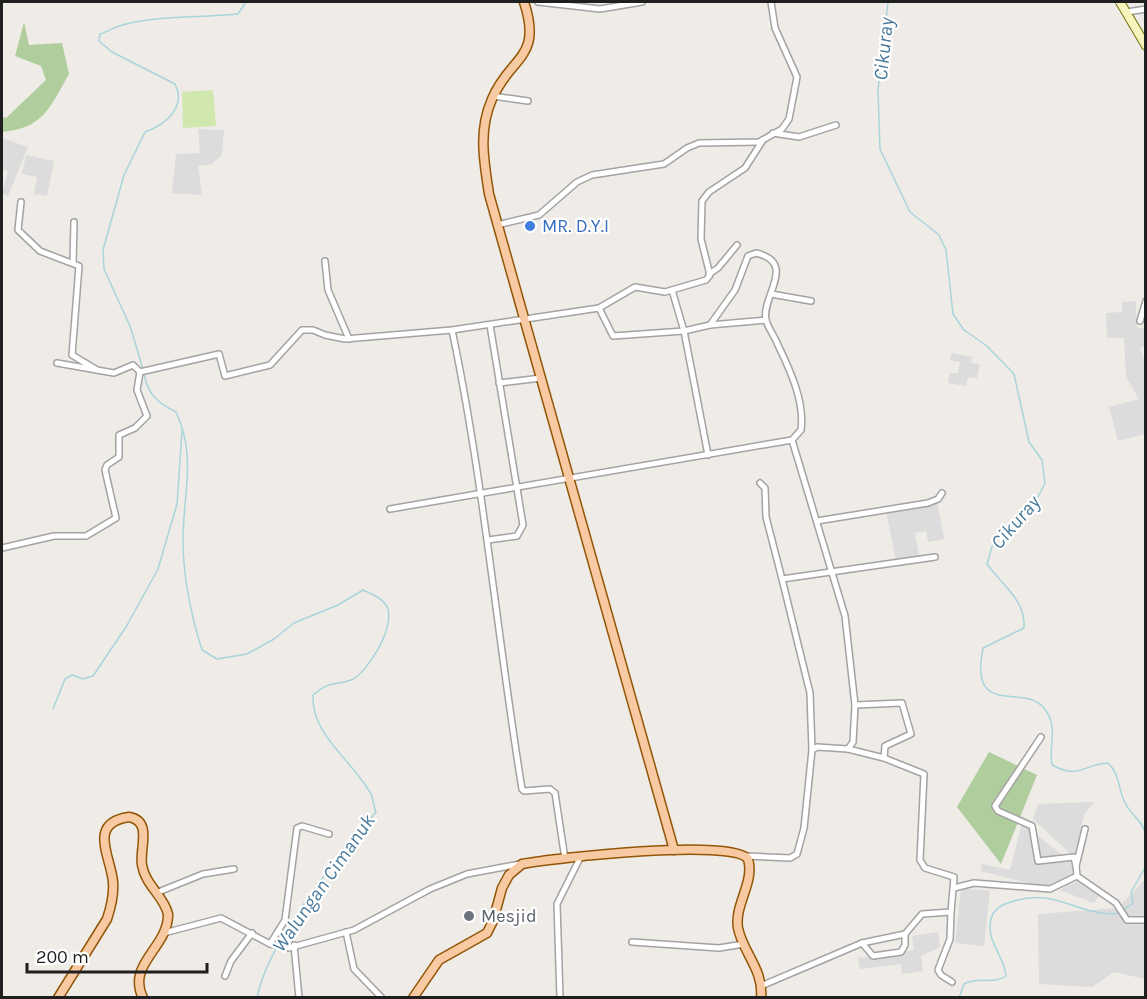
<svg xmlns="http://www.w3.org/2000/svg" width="1147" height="999" viewBox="0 0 1147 999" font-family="Karla,sans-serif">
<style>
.residential{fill:#dddcdc}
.grass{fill:#d0e7ae}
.forest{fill:#b0cd9d}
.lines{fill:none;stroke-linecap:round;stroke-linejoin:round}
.stream{stroke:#a8d5db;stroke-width:1.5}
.street-casing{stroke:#a3a3a3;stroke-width:8}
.secondary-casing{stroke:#72720a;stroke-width:10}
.primary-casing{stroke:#935607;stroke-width:11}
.street{stroke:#fff;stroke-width:5}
.secondary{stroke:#f7f3bd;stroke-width:8}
.primary{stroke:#f8caa3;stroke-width:8}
.shop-dot{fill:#3f7fe0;stroke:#fff;stroke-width:2}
.worship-dot{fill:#6b7280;stroke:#fff;stroke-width:2}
.labels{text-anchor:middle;stroke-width:4.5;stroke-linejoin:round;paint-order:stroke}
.shop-label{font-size:18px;fill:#366cbe;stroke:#fff;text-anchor:start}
.worship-label{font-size:18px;fill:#5b616d;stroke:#fff;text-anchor:start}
.water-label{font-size:20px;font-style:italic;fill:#497b9c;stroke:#fff}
</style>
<rect width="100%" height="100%" fill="#efebe6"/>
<g class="residential">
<polygon points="198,129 224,130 222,155 212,164 198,166 202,195 172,193 176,154 200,153"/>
<polygon points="2,138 28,147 8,196 2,193 8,172 2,168"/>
<polygon points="26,155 54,161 47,196 34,194 37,177 22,174"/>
<polygon points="1136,301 1137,328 1145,328 1145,345 1140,348 1145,363 1145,434 1118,441 1109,407 1139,399 1126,377 1124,338 1107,338 1106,313 1122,312 1122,302"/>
<polygon points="952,353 972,357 971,363 980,364 977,378 968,377 966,386 948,383 950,373 958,373 960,362 950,360"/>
<polygon points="937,500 944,539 928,542 926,531 915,533 920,562 897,567 886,510"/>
<polygon points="1094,802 1084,815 1074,857 1033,819 1038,804"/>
<polygon points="1022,823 1072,863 1072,874 1052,889 980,871 982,864 1010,870"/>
<polygon points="1145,879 1145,979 1114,972 1092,987 1039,984 1038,914 1118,908"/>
<polygon points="1078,881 1099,896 1094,903 1059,890"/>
<polygon points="961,888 990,891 984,946 955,943"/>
<polygon points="938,932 940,947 921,956 923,971 902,974 901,964 860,969 858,958 914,950 912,936"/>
</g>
<polygon class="grass" points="213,90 216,126 183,128 182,92"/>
<g class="forest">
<path d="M24 22 29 45 62 43 69 74C50 107 44 128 2 132V117L6 118 46 80 41 66 15 56Z"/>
<polygon points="989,752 1037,775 1001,864 957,807"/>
</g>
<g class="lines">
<g class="stream">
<path d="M888 2 878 90 880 149 910 212 939 235 946 250 953 314 964 330 987 346 1014 374 1029 442 1042 460 1045 483 1035 503 1015 528 994 540 987 564C1002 585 1026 600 1024 628L983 648C969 719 1022 683 1043 707 1060 727 1048 743 1052 765 1080 780 1083 764 1108 763 1120 774 1118 789 1125 803 1131 815 1143 821 1146 835"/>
<path d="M143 369 130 326 104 269 103 250 124 175 145 132C165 125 187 107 175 84L112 52 99 41 100 34C109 31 117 26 126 24 164 15 200 18 238 14L246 2"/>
<path d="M144 374C148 395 158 403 176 412 197 457 183 494 183 540 183 577 191 615 202 650L217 659 247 654 274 639 294 623 338 605 363 590C371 594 381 597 386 605 398 623 368 673 351 680 333 687 332 679 313 695 311 735 353 761 371 794 373 799 374 807 376 812 339 855 267 943 257 998"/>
<polyline points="53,709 65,679 72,675 83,679 93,676 126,627 158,569 177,504 182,431"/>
<path d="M959 998 964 984C978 976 993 985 1006 976 1005 957 985 940 991 919 993 910 1002 904 1011 902 1054 887 1075 914 1114 914 1122 913 1126 908 1133 903L1131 892 1146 866"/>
</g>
<g class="street-casing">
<g id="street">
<polyline points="538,2 600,9 642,2"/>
<polyline points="1127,12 1146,9"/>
<polyline points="493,96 528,101"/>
<polyline points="773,133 799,137 836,125"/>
<polyline points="21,202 18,230 40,251 79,266 72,355 97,370"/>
<polyline points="497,225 539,215 577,182 592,175 664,164 687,148 699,143 759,142 782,129 789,119 797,77 775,28 771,2"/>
<polyline points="325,261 328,290 349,339"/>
<polyline points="73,263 74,222"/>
<polyline points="709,274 718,268 737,245"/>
<polyline points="672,290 684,331 708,455"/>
<polyline points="771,294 811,301"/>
<path d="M599 308 613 336 684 331 710 325 735 290 748 256 756 253C798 263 761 296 766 320 768 328 775 337 778 345 790 370 805 402 801 430L792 440"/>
<polyline points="1140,321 1146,301"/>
<polyline points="710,325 766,320"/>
<path d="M452 330C484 482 497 636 522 789L524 791 550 789 555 793 565 859"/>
<polyline points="57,363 114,373 133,365 140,372"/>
<polyline points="140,372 219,354 225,376 270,365 302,330 313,330 325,335 345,339 452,330 599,308 635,287 665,292 706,280 710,275 701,239 702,201 709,192 745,168 763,140"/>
<polyline points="499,383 541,378"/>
<polyline points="760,483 765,488 766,517 782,579"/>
<polyline points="390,509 792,440 845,616 855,705 853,742 848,749 817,747 812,750 804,828 797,854 790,858 746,856"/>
<polyline points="817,521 928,503 938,499 942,493"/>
<polyline points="488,540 517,536 523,525 490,325"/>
<polyline points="2,548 54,536 86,536 116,518 105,470 107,465 119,457 119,435 135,428 147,416 137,390 140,372"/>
<polyline points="855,705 902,703 911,734 885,746 884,758"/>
<polyline points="1041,737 995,806 998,811 1032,826 1038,861 1074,857 1076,866"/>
<polyline points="812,750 810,693 782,579 935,557"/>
<polyline points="1085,829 1076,866 1077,876 1116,903 1127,920 1146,920"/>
<polyline points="954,888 974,883 1050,889 1077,876"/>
<polyline points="156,893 203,874 234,869"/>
<polyline points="951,912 950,939 938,970 941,975 952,982"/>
<polyline points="346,932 354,969 382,998"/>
<polyline points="164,933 221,918 270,944 289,948 354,930 430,889 467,874 520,864"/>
<polyline points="632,942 719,948 744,944"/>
<polyline points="862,943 873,956 901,952 905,945 905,934"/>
<polyline points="270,944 285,920 297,828 302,826 329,834"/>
<polyline points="294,945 299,998"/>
<polyline points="225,976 231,961 252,933"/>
<polyline points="761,986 862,943 905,934 922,914 951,912 954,877 925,868 920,860 924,774 884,758 848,749"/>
<polyline points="560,998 557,904 580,858"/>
</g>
</g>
<g class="secondary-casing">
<polyline id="secondary" points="1120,2 1146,46"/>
</g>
<g class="primary-casing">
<g id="primary">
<path d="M524 2C543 59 510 56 492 99 478 131 484 161 489 194L674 850"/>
<path d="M58 998 107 919C111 907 114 894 113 882 111 857 87 823 129 817 153 821 139 849 142 865 145 885 164 896 168 914 169 947 126 964 143 998"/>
<path d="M413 998 439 960 487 933 493 921 502 888 509 875 522 864C554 858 732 838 748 859 755 882 734 905 738 928 743 953 764 970 761 998"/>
</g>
</g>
<use href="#street" class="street"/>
<use href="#secondary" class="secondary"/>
<use href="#primary" class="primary"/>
</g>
<circle class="shop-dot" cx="530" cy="226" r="6"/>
<circle class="worship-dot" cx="469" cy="916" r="6"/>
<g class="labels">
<g class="shop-label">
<text x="542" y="232">MR. D.Y.I</text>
</g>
<g class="worship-label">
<text x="481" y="922">Mesjid</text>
</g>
<g class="water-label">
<text transform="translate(883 49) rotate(-84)" y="7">Cikuray</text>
<text transform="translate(1015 522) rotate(-49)" y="7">Cikuray</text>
<text transform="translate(323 883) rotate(-55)" y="7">Walungan Cimanuk</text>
</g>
</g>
<rect width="1147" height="999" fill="none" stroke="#1f1f1f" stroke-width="6"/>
<path d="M27 963v9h180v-9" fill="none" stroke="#1f1f1f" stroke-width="3"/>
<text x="36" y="963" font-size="18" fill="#1f1f1f" stroke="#ffffff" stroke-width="4.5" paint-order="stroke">200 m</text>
</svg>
